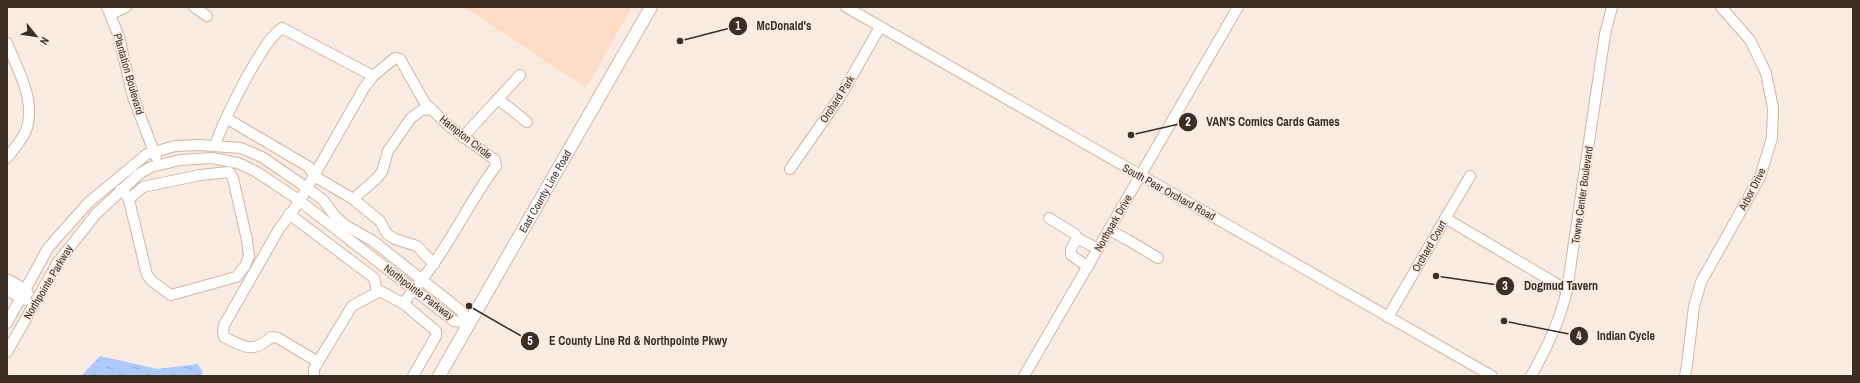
<svg xmlns="http://www.w3.org/2000/svg" width="1860" height="383" viewBox="0 0 1860 383" font-family="'Archivo Narrow',sans-serif">
<style>
.built{fill:#fddcc5}
.water{fill:url(#water-ripples)}
.lines{fill:none;stroke-linecap:round;stroke-linejoin:round}
.minor-casing{stroke:#d6b59e;stroke-width:12}
.major-casing{stroke:#d6b59e;stroke-width:14}
.minor{stroke:#fff;stroke-width:10}
.major{stroke:#fff;stroke-width:12}
.labels{text-anchor:middle;stroke-width:3;stroke-linejoin:round;paint-order:stroke}
.street-label{font-size:11px;fill:#3b2e25;stroke:#faece3}
.leader{fill:none;stroke:#3b2e25;stroke-width:1.5}
.callout-dot{fill:#3b2e25;stroke:#faece3;stroke-width:1.5}
.mark-label{font-size:12px;text-anchor:middle;font-weight:bold;fill:#fff}
.callout-label{font-size:12px;text-anchor:middle;font-weight:bold;fill:#3b2e25;stroke:#faece3;stroke-width:3;stroke-linejoin:round;paint-order:stroke}
</style>
<defs>
<pattern id="water-ripples" width="26" height="14" patternUnits="userSpaceOnUse"><rect width="26" height="14" fill="#accafe"/><path d="M2 4q2-2 4 0t4 0M15 11q2-2 4 0t4 0" fill="none" stroke="#95aeda"/></pattern>
</defs>
<rect width="100%" height="100%" fill="#faece3"/>
<polygon class="built" points="464,7 632,7 586,88"/>
<polygon class="water" points="100,356 158,369 198,364 203,373 200,376 81,376"/>
<g class="lines">
<g class="minor-casing">
<g id="minor">
<polyline points="107,7 119,37 133,97 156,157"/>
<polyline points="194,7 207,16"/>
<polyline points="846,7 1492,376"/>
<polyline points="111,14 126,7"/>
<path d="M7 43C18 71 38 103 25 133 20 142 13 150 7 158"/>
<polyline points="498,99 527,122"/>
<polyline points="226,118 309,167 314,176 353,199 380,221 387,234 395,239 417,246 434,264"/>
<polyline points="463,137 520,75"/>
<path d="M215 145C224 120 261 42 282 28L373 76 395 58 400 59 425 103 450 127 495 160 496 166C470 200 452 241 426 274 421 281 406 298 404 304"/>
<polyline points="790,169 840,97 880,27"/>
<path d="M120 190C127 194 128 197 130 204L147 275 153 282 171 295 236 277 245 266 249 256 247 240 233 178 229 172 200 175 143 187 129 199"/>
<polyline points="353,199 376,179 382,172 388,151 411,118 422,110 431,109"/>
<polyline points="289,214 374,278 377,292"/>
<polyline points="1049,218 1075,234 1077,238 1098,249"/>
<polyline points="1445,218 1567,290"/>
<polyline points="1109,230 1128,240 1158,258"/>
<polyline points="1077,238 1071,249 1071,255 1088,267"/>
<polyline points="7,279 25,289 28,293"/>
<polyline points="7,290 26,300"/>
<polyline points="1388,317 1470,176"/>
<polyline points="7,323 48,248 89,202 147,154 175,146 199,145 241,148 262,157 307,188 323,200 335,216 345,225 373,241 460,310 470,323"/>
<polyline points="7,352 58,262 96,214 139,174 151,167 180,160 212,158 238,163 255,171 296,198 454,321 470,323"/>
<path d="M318 362 278 338 271 337C253 354 244 347 224 337L223 331 224 325 279 229 299 202 364 88 373 76"/>
<polyline points="314,376 314,369 318,362 352,306 380,291 404,304 436,331 436,336 413,376"/>
<polyline points="1024,376 1238,7"/>
<path d="M1531 376C1547 348 1560 321 1567 290L1605 34 1612 7"/>
<polyline points="1685,376 1687,365 1694,307 1701,282 1760,177 1772,138 1773,108 1766,73 1750,40 1721,7"/>
</g>
</g>
<g class="major-casing">
<g id="major">
<path id="s1" d="M439 376 651 7"/>
</g>
</g>
<use href="#minor" class="minor"/>
<use href="#major" class="major"/>
</g>
<g class="labels">
<g class="street-label">
<text transform="translate(129 74) rotate(74)" y="4">Plantation Boulevard</text>
<text transform="translate(837 99) rotate(-57)" y="4">Orchard Park</text>
<text transform="translate(466 137) rotate(38)" y="4">Hampton Circle</text>
<text transform="translate(1752 189) rotate(-63)" y="4">Arbor Drive</text>
<text dy="4" stroke="none"><textPath href="#s1" startOffset="213">East County Line Road</textPath></text>
<text transform="translate(1169 192) rotate(29)" y="4">South Pear Orchard Road</text>
<text transform="translate(1582 195) rotate(-82)" y="4">Towne Center Boulevard</text>
<text transform="translate(1113 223) rotate(-60)" y="4">Northpark Drive</text>
<text transform="translate(1429 246) rotate(-60)" y="4">Orchard Court</text>
<text transform="translate(48 282) rotate(-59)" y="4">Northpointe Parkway</text>
<text transform="translate(419 292) rotate(37)" y="4">Northpointe Parkway</text>
</g>
</g>
<path class="leader" d="M680 41L738 26M1131 135L1188 122M1436 276L1505 286M1504 321L1579 336M469 306L530 341"/>
<g class="callout-dot">
<circle cx="680" cy="41" r="4"/>
<circle cx="1131" cy="135" r="4"/>
<circle cx="1436" cy="276" r="4"/>
<circle cx="1504" cy="321" r="4"/>
<circle cx="469" cy="306" r="4"/>
<circle cx="738" cy="26" r="10"/>
<circle cx="1188" cy="122" r="10"/>
<circle cx="1505" cy="286" r="10"/>
<circle cx="1579" cy="336" r="10"/>
<circle cx="530" cy="341" r="10"/>
</g>
<g class="mark-label">
<text x="738" y="30">1</text>
<text x="1188" y="126">2</text>
<text x="1505" y="290">3</text>
<text x="1579" y="340">4</text>
<text x="530" y="345">5</text>
</g>
<g class="callout-label">
<text x="784" y="30">McDonald's</text>
<text x="1273" y="126">VAN'S Comics Cards Games</text>
<text x="1561" y="290">Dogmud Tavern</text>
<text x="1626" y="340">Indian Cycle</text>
<text x="638" y="345">E County Line Rd &amp; Northpointe Pkwy</text>
</g>
<rect width="1860" height="383" fill="none" stroke="#3b2e25" stroke-width="16"/>
<g transform="translate(36 36) rotate(120)" stroke="#faece3" stroke-width="3" paint-order="stroke">
<path d="M0-3L7 15L0 10L-7 15Z" fill="#3b2e25"/>
<text y="-6" font-size="11" font-weight="bold" text-anchor="middle" fill="#3b2e25">N</text>
</g>
</svg>
